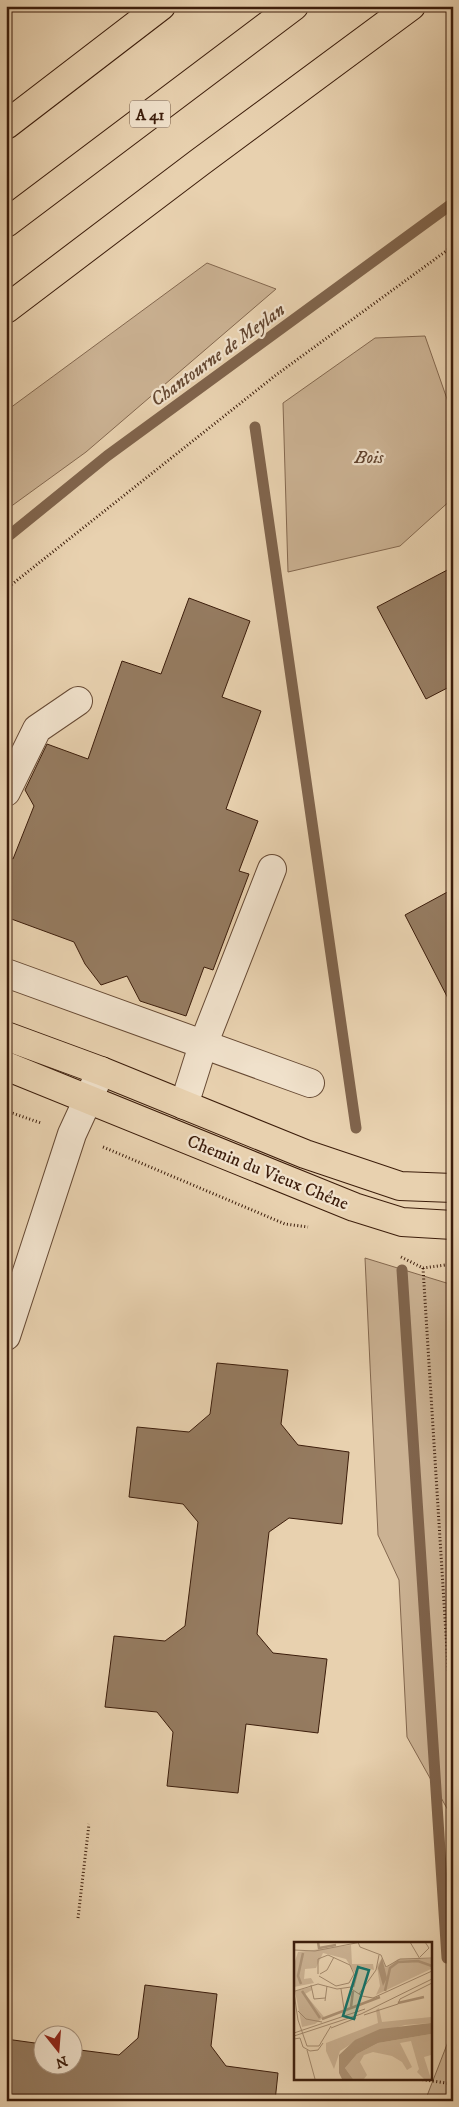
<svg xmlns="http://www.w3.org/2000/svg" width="459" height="2107" viewBox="0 0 459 2107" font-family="'IM FELL DW Pica',serif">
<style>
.green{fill:#cbb293;stroke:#84684f}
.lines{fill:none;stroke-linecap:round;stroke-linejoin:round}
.stream{stroke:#80644c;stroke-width:11}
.building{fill:#957b60;stroke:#3c1d0b}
.minor-casing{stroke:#674a34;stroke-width:30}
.major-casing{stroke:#3c1d0b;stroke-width:30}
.highway-casing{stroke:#3c1d0b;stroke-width:30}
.path{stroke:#3c1d0b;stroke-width:3;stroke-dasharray:1 2.5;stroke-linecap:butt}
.minor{stroke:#f0e1cb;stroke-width:28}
.major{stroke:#e8d1af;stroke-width:28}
.highway{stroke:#e8d1af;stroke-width:28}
.labels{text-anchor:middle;stroke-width:4.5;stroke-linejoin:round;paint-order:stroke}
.shield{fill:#f0e1cb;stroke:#725845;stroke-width:1}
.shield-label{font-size:16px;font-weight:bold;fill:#3c1d0b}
.park-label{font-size:18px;font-style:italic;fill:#60422d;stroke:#f0e1cb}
.street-label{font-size:18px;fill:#3c1d0b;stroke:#f0e1cb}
.water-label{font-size:19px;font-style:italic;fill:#644731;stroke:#f0e1cb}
.inset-river{fill:none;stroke:#ae9477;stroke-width:2.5}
.inset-road{fill:none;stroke:#a3896d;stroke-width:1}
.view{fill:#0f766e;fill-opacity:0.15;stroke:#0f766e;stroke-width:2.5}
.inset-edge{fill:none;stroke:#3c1d0b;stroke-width:2.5}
</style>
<rect width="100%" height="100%" fill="#e8d1af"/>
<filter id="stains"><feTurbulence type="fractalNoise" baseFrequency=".004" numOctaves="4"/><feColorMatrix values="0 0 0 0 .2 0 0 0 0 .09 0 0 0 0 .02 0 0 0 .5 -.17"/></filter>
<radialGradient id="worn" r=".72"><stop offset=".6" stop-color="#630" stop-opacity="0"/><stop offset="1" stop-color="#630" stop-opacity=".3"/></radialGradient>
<g class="green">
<polygon points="207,263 276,289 86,452 6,510 6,411"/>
<polygon points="425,336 453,416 453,498 400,546 288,572 283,403 375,338"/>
<polygon points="365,1258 453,1285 453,1886 449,1812 407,1737 399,1580 378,1535"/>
<polygon points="453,2029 453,2101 425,2101"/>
</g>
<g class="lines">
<g class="stream">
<polyline points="255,427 356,1128"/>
<polyline points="6,538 107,456 453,203"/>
<polyline points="402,1270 447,1958"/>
</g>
</g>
<g class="building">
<polygon points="453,567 453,685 426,699 377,607"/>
<polygon points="189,598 250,621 222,697 261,711 226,809 258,821 239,871 249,874 213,970 204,967 186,1016 140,1001 127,976 101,985 85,964 74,942 6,917 6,856 13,859 34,806 25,790 47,744 88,759 122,661 161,674"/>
<polygon points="453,889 453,1008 405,915"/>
<polygon points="217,1363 288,1370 281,1424 298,1445 349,1452 342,1524 289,1518 269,1532 257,1634 273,1653 327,1659 318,1733 246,1724 238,1793 167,1786 173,1732 157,1712 105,1707 114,1636 165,1641 185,1626 198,1522 183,1504 129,1497 137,1427 189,1432 210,1414"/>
<polygon points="145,1985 217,1994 211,2046 226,2066 278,2073 275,2101 6,2101 6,2039 42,2044 42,2064 72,2064 72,2049 119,2055 138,2038"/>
</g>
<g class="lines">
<g class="minor-casing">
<g id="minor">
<polyline points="6,792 37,729 78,701"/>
<polyline points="6,973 310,1083"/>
<polyline points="184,1105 203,1045 272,869"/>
<polyline points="6,1336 72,1134 101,1071"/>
</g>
</g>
<g class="major-casing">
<g id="major">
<polyline points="6,1036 101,1071 305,1154 400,1186 453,1188"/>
<polyline points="6,1066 354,1207 402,1222 453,1225"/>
</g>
</g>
<g class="highway-casing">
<g id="highway">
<polyline points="6,125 161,6"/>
<polyline points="6,223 294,6"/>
<polyline points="6,309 200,162 411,6"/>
</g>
</g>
<g class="path">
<polyline points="6,589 276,375 453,246"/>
<polyline points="6,1111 41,1123"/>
<polyline points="103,1147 285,1224 308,1227"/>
<polyline points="401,1257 423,1268 453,1264"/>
<polyline points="423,1268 453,1746"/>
<polyline points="78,1918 89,1824"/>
<polyline points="412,2078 453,2084"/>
</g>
<use href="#minor" class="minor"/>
<use href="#major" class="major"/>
<use href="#highway" class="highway"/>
</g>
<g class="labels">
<rect class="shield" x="130" y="100.5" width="40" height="27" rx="4"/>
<g class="shield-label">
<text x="150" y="120">A 41</text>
</g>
<g class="park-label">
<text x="369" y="463">Bois</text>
</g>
<g class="street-label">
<text transform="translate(268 1172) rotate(22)" y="6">Chemin du Vieux Chêne</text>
</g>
<g class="water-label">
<text transform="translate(217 354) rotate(-36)" y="7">Chantourne de Meylan</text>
</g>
</g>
<g transform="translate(294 1942)">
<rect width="138" height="138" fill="#e8d1af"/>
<path d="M57 3 58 22H79L80 28 66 24 60 45 61 31 52 17 29 11 22 26 11 27 10 37 17 36 20 41 0 45V22L4 10ZM88 16 92 26 104 17H137V27L82 53 86 44 83 24ZM17 45 18 48 11 52 30 75 21 82 8 85 1 49ZM85 66 88 80 137 75V81L111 83 68 95 46 109 40 127 32 109V101L84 81 82 68ZM137 92V113L130 115 137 137H130L123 130 125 127 117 99 106 101 118 125 113 128 108 120 98 114 79 110 70 113 66 120 73 133 70 137H59L51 126 63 112 84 101Z" fill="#cbb293"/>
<path d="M88 16 93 36 89 44 84 26ZM137 81V92L84 101 63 112 51 126 59 137H48L45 131V113L61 98 86 87Z" fill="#ae9477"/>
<path class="inset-river" d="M24 0 25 6 42 3M7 42 4 34 9 11M59 45 63 29M8 49 26 76M91 49 96 26 104 20 124 19 138 24M104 61 130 55M57 65 59 49M28 77 86 55"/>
<path class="inset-road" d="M64 0 66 5 87 13 92 25 106 17 138 16M116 0 126 17M0 8 21 9 67 0M126 15 135 6 131 0M24 32V17L34 13 56 23 60 32 55 41 42 44 25 34M26 32 33 28 40 15M17 43 20 57 31 56M56 46 68 54 79 56 138 29M47 47 50 67M1 49 24 42 43 47 57 45M0 51 4 78 13 104H25L37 84M65 52 82 28 85 13M31 59 33 44M4 69 12 77 28 80M70 73 104 62 106 57 138 41M37 86 62 76M0 91 71 67M0 94 67 72 138 37M0 97 6 96 9 105 16 109 24 108 29 101M13 108 21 137"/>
<path class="view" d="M64 25 75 28 60 77 49 74Z"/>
<rect width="138" height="138" class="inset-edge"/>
</g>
<rect width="459" height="2107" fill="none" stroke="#e8d1af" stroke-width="25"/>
<rect x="8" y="8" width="444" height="2092" fill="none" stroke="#3c1d0b" stroke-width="2.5"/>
<rect x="12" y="12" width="434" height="2082" fill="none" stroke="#3c1d0b"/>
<g transform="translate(58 2050) rotate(163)"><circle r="24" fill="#f0e1cb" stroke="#a8937e"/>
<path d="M0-4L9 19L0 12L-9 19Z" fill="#8f2418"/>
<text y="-8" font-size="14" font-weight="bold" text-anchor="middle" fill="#3c1d0b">N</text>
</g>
<rect width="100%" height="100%" filter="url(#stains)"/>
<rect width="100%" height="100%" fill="url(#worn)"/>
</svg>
